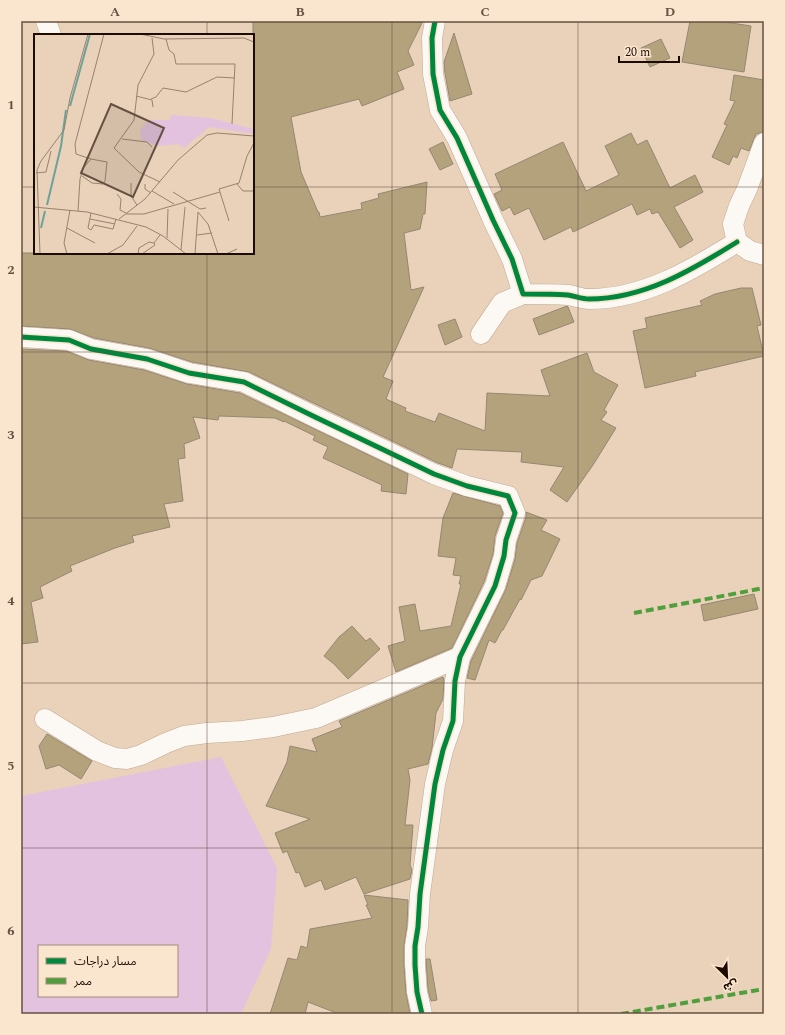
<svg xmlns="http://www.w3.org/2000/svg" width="785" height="1035" viewBox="0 0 785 1035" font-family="Spectral,'Noto Sans Arabic',serif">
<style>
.green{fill:#e2c2df;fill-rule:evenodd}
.building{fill:#b4a27d;stroke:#958772}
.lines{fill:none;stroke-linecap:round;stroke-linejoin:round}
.minor-casing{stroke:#beaa94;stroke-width:21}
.minor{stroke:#fcf8f4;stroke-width:20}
.quiet{stroke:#4f9f3c;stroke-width:4;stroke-dasharray:8 4;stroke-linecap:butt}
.cycleway-casing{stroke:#fae5ce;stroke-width:8}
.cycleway{stroke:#00873e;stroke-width:5}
.grid{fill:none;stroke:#645141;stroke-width:1;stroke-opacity:0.55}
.inset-river{fill:none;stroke:#6ca297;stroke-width:2}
.inset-road{fill:none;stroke:#97826f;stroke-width:1}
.view{fill:#645141;fill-opacity:0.15;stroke:#645141;stroke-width:2}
.inset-edge{fill:none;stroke:#1d0b00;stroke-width:2}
.neatline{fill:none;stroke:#645141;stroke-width:1.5}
.grid-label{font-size:13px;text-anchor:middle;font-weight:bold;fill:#645141}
</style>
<rect width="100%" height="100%" fill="#e9d2b9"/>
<path class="green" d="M221 757 277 868 271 949 241 1014H21V796ZM39 946H177V996H39Z"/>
<g class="building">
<polygon points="253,21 423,21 408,51 414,65 397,72 404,89 362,106 359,99 291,117 301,172 318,212 319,212 320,217 362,209 361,203 379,198 378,194 427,182 425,214 423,214 420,229 404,233 411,290 424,287 383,377 393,381 386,399 406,408 405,411 435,422 439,413 485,431 487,393 550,396 541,370 587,353 594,372 618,385 604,410 607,412 601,420 616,428 593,465 567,502 550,490 564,467 521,462 522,452 457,449 452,468 438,463 249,372 192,362 149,348 94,338 70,329 21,326 21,253 253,253"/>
<polygon points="690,21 719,21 751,26 744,72 682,62"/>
<polygon points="454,33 472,94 450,101 445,73 444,62"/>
<polygon points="661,39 670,58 650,67 641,48"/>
<polygon points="734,75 764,80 764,132 756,134 749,151 741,148 737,158 733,156 729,165 712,157 727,125 724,124 735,101 730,100"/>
<polygon points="631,133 637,145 647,140 670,188 695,175 703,192 674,207 693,240 680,248 658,212 652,214 650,209 637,215 632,204 573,232 571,227 544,240 529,208 514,215 510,207 502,211 494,194 502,190 495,174 563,142 586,191 619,175 605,146"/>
<polygon points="443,142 453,164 440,170 429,149"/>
<polygon points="741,288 752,288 761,325 757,326 764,356 695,372 696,376 645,388 633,331 647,328 645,318 702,305 700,301 715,294"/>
<polygon points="567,306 568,307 574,322 539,335 533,319"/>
<polygon points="455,319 462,337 445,345 438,325"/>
<polygon points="21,349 66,351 89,360 144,370 187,384 240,393 408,474 406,494 381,491 382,485 323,458 328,447 313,440 315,436 284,421 284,422 275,418 219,416 218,420 193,417 200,438 184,444 185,458 178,459 183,501 164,504 170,527 132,536 134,542 115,548 70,566 72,571 40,587 43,598 31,602 38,642 21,644"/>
<polygon points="453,493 500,506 503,513 495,536 493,554 484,582 452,648 396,672 388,646 405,641 399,607 415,604 420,631 451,626 461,584 459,584 461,576 453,575 456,558 438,556 443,518"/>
<polygon points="526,512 547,520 541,530 560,539 542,576 531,580 521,600 520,599 503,630 502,630 495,643 489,640 475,680 467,678 471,661 506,589 515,559 517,543 526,517"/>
<polygon points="754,594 758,609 704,621 701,605"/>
<polygon points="352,626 366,641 370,638 380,649 348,679 334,664 324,656 339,637"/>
<polygon points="443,677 444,680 443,699 436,713 432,748 428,764 408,769 410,780 405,825 413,825 410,865 412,870 410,879 364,894 356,877 325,890 321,880 305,887 299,872 296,873 287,851 283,853 275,833 310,819 266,806 287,762 290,746 317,752 312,739 342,727 339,721"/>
<polygon points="47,734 92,761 81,779 59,765 46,769 39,746"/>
<polygon points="364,895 408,900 407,926 404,946 404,965 406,993 410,1014 339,1014 308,1002 305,1014 270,1014 288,958 297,960 301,946 307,948 310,929 372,918 366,905 368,905"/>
<polygon points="426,959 430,959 437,1000 431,1001 428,990"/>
</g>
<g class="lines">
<g class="minor-casing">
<g id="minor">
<polyline points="46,21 51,35"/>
<path d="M435 21 432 38 433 74 440 110 457 138 493 220 512 259 523 294C538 294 553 294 568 295 575 296 582 299 589 299 644 299 692 270 737 242"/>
<polyline points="764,143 747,189 739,206 733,224 737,242 750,251 764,255"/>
<polyline points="481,334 502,303 523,294"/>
<polyline points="21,337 69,340 91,349 147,359 189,373 244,382 313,416 434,474 467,486 508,496 515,513 506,540 504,556 495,586 460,657 455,681 453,721 443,750 435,784 420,894 418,927 415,946 415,965 417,992 422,1014"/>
<polyline points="45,719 97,751 115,758 127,759 141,755 166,743 184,736 207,733 242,731 273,727 316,718 460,657"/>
</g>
</g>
<use href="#minor" class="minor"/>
<g class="quiet">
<polyline points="634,613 764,588"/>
<polyline points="621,1014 764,989"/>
</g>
<g class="cycleway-casing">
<g id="cycleway">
<path d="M435 21 432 38 433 74 440 110 457 138 493 220 512 259 523 294C538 294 553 294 568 295 575 296 582 299 589 299 644 299 692 270 737 242"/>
<polyline points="21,337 69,340 91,349 147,359 189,373 244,382 313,416 434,474 467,486 508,496 515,513 506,540 504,556 495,586 460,657 455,681 453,721 443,750 435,784 420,894 418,927 415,946 415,965 417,992 422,1014"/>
</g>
</g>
<use href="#cycleway" class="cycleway"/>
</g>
<path class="grid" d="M207 21V35M392 21V1014M578 21V1014M21 187H35M253 187H764M207 253V1014M21 352H764M21 518H764M21 683H764M21 848H764"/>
<g transform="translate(34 34)">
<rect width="220" height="220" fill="#e9d2b9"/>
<path d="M137 81 177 84 220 95V100L175 93 150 114 144 110 125 112 107 106 106 96 115 86H136Z" fill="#e2c2df"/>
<path class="inset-river" d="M36 72 56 0M13 171 27 112 32 76M7 194 11 177"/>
<path class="inset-road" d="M106 0 130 5 210 4 220 8M118 4 120 20 104 51 100 86 80 114 105 138 126 148M132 5 135 16 140 20 142 30H201L198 90M102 62 118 66 119 73M117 65 122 63 129 54 152 58 183 43 201 44M88 105 113 108 118 113M2 139 12 138 17 117M48 142 58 149 69 150 71 147 73 128 57 125M97 149V162L103 171M111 150V155L117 159M203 150 209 157H220M118 157 140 170M139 158 166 175 172 174M83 160 87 165 86 176 92 179M0 173 53 178 112 193 129 202 152 220M44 177 46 145 49 134 57 125 42 120 41 110 70 0M164 178 174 190 184 220M57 179 54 194 57 196 60 191 79 195 82 185M92 180H110L186 158M56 185 81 190M85 185 111 165 144 126 173 101 183 99 220 102M195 187 185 155 205 149 213 122 220 109M33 194 61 209M163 201 178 199M133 204 134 175M147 216 151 173M6 220 3 136 7 127 30 96 36 64 54 0M33 220 30 209 36 176M73 220 89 211 103 192M104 220 105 214 115 208 120 209M108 220 121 211 120 209 126 201M161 220 164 178M192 220 203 215"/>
<path class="view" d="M77 70 130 94 99 163 47 139Z"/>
<rect width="220" height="220" class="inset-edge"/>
</g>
<rect width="785" height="1035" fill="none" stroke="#fae5ce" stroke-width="44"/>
<rect x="38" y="945" width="140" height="52" fill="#fae5ce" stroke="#a28e7c"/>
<rect x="46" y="958" width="20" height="6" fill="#00873e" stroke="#a28e7c"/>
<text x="74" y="965" font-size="12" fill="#1d0b00">مسار دراجات</text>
<rect x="46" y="978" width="20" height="6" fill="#4f9f3c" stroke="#a28e7c"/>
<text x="74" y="985" font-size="12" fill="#1d0b00">ممر</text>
<g transform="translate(727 977) rotate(156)" stroke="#fae5ce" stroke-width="3" paint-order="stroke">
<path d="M0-3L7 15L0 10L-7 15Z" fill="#1d0b00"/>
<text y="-6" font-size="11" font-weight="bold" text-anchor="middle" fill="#1d0b00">ش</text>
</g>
<path d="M619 56v6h60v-6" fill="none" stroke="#1d0b00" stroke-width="2"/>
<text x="625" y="56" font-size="12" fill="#1d0b00" stroke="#fae5ce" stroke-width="3" paint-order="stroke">20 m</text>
<rect x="22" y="22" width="741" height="991" class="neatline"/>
<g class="grid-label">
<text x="115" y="16">A</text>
<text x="300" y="16">B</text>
<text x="485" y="16">C</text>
<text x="670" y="16">D</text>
<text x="11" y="109">1</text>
<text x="11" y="274">2</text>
<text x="11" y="439">3</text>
<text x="11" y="605">4</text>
<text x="11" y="770">5</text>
<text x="11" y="935">6</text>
</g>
</svg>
